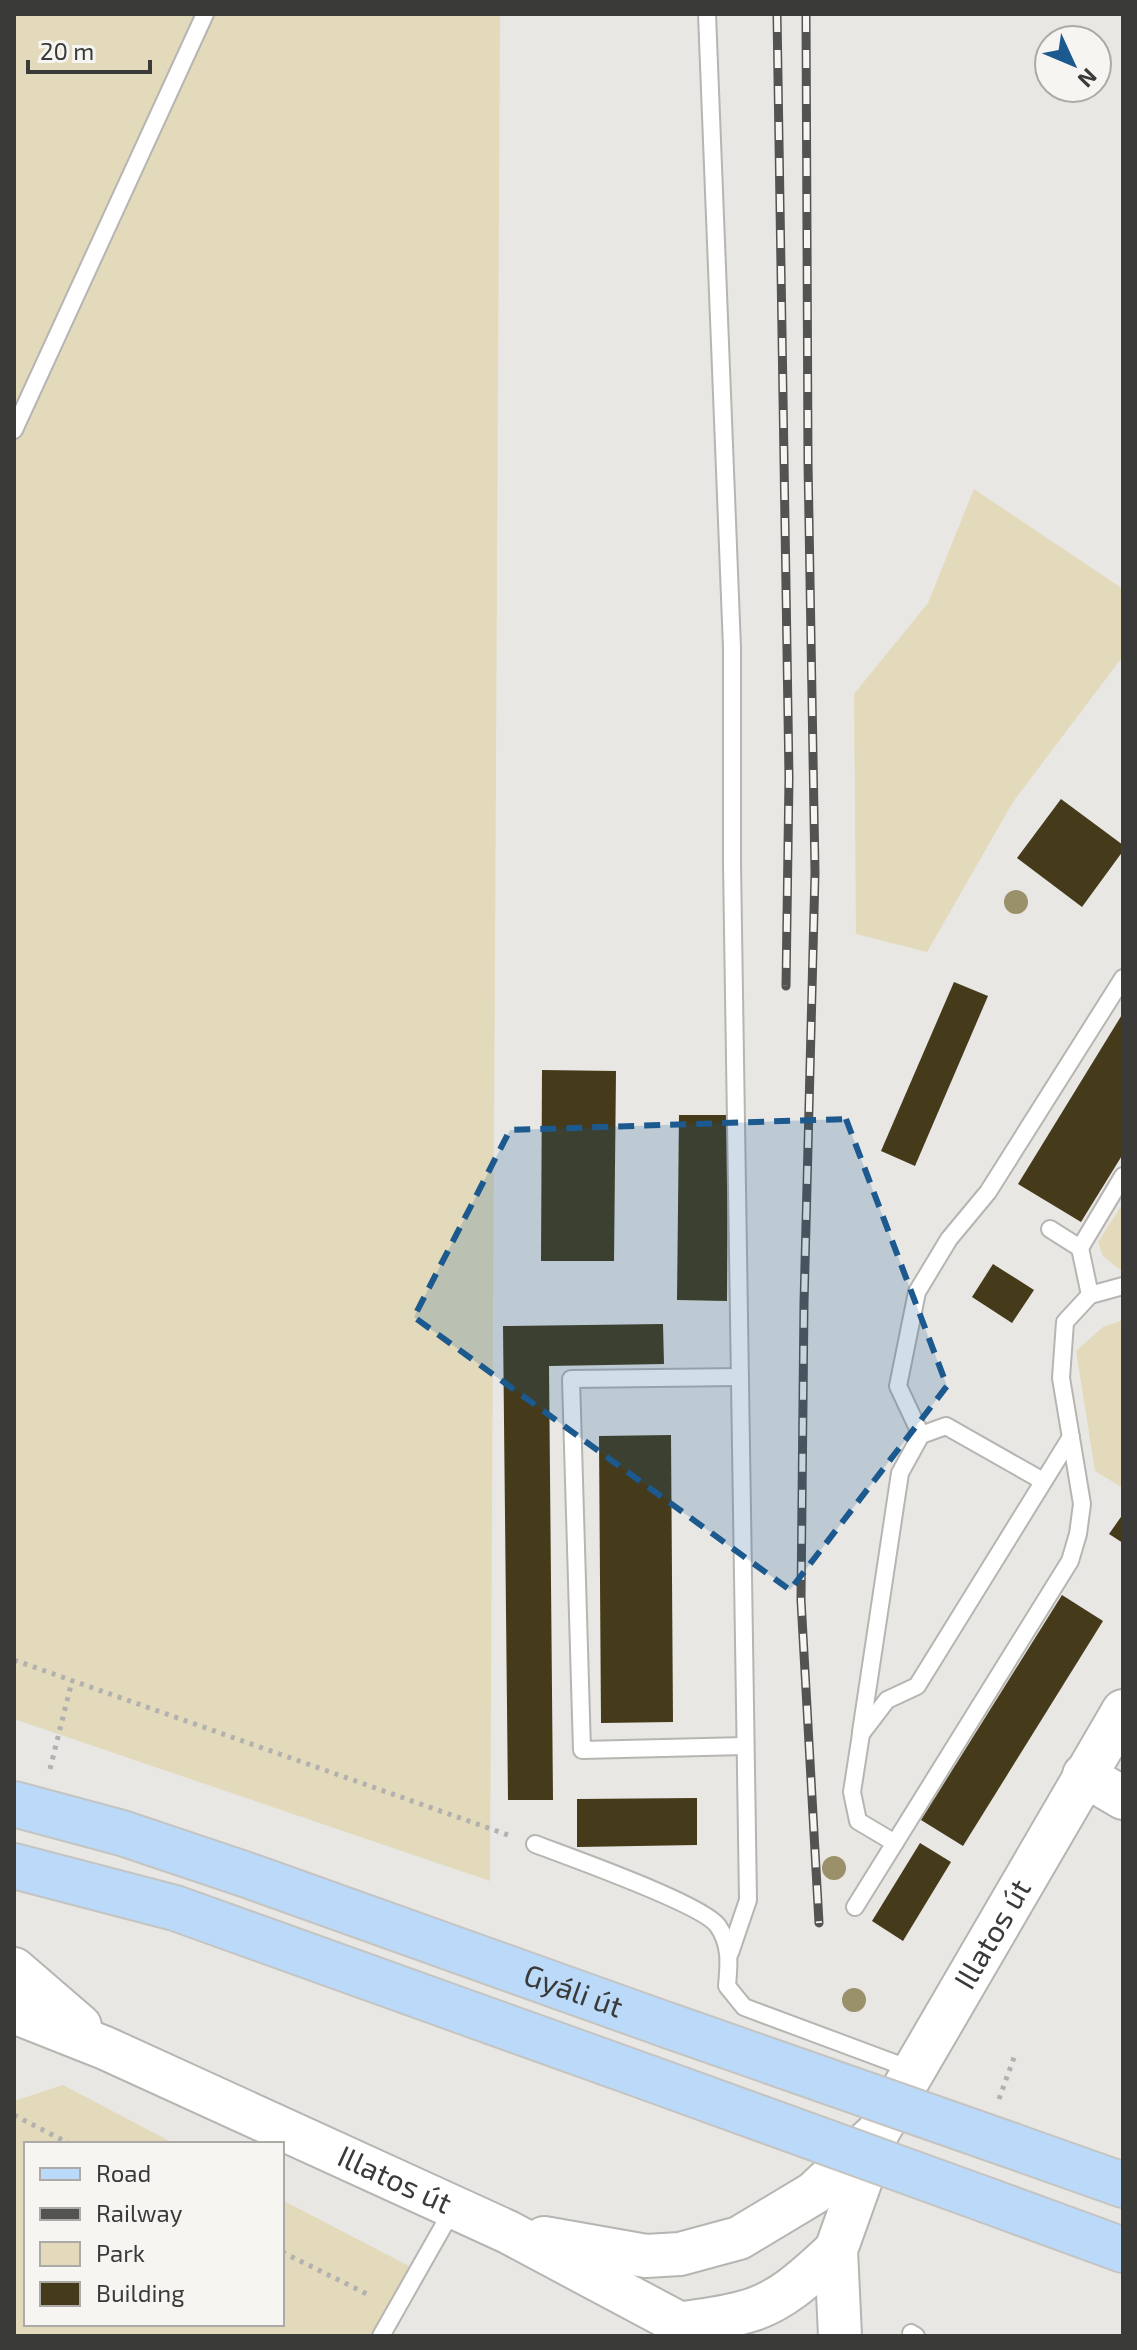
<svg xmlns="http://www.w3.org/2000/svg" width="1137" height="2350" viewBox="0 0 1137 2350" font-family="'Exo 2',sans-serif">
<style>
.green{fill:#e3dabb}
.building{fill:#453a19}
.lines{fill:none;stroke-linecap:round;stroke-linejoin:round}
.service-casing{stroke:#b6b5b2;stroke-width:20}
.tertiary-casing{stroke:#b6b5b2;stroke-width:46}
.primary-casing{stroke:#c4c4c3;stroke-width:48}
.path{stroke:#b2b1af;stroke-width:5;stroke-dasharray:4 6;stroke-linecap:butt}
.service{stroke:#fff;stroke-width:16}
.tertiary{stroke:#fff;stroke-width:42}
.primary{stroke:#bbdafa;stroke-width:44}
.rail-casing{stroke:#535351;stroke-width:9}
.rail{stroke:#f6f5f1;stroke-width:6;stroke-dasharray:18;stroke-linecap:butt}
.primary-bridge-casing{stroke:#c4c4c3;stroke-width:48;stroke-linecap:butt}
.primary-bridge{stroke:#bbdafa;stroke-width:44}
.tree{fill:#9a9069}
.marked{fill:#1b598f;fill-opacity:0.2;stroke:#1b598f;stroke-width:6;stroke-dasharray:16 10;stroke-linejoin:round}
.labels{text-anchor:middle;stroke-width:8;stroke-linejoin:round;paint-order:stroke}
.street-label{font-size:30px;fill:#3a3a38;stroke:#f6f5f1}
</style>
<rect width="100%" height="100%" fill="#e8e7e4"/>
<g class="green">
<polygon points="14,14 500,14 490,1881 14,1719"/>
<polygon points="974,489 1123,589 1123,656 1013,802 927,952 856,934 854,694 928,603"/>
<polygon points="1123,1203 1123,1272 1103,1256 1098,1242"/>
<polygon points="1123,1320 1123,1488 1095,1471 1076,1351 1103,1327"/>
<polygon points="63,2085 175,2144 26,2144 26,2324 282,2324 282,2200 409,2266 376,2336 14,2336 14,2101"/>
</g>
<g class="building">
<polygon points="1061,799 1123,845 1123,851 1082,907 1017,858"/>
<polygon points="954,982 988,996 915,1166 881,1151"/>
<polygon points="1123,1013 1123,1154 1081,1222 1018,1184"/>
<polygon points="542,1070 616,1071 614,1261 541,1261"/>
<polygon points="679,1115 728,1115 727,1301 677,1300"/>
<polygon points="993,1264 1034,1290 1012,1323 972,1297"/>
<polygon points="663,1324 664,1364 549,1366 553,1800 508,1800 503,1326"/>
<polygon points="671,1435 673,1722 601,1723 599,1436"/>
<polygon points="1123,1514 1123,1543 1109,1534"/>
<polygon points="1062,1595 1103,1621 963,1846 921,1820"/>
<polygon points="697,1798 697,1845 577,1847 577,1799"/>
<polygon points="920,1843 951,1862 903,1941 872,1921"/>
</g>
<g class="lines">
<g class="service-casing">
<g id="service">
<polyline points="707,14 732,648 732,864 748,1900 730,1953"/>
<polyline points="14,430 205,14"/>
<polyline points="1050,1229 1080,1248 1090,1295"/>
<polyline points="1080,1248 1123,1176"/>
<polyline points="740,1377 571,1379 582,1750 745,1746"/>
<polyline points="921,1435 898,1386 917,1292 949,1239 988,1192 1123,978"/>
<polyline points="861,1732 900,1473 921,1435 946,1426 1043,1481"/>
<polyline points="895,1843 858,1821 852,1792 861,1734 887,1700 917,1686 1071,1437"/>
<path d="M535 1844C566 1856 703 1904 718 1926 731 1945 729 1964 727 1986L744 2007 913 2070"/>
<polyline points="855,1907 1070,1561 1078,1534 1082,1504 1061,1378 1065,1322 1090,1295 1123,1286"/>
<polyline points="911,2333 916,2336"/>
<polyline points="381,2336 453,2209"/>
</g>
</g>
<g class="tertiary-casing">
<g id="tertiary">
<polyline points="1084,1775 1123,1798"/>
<polyline points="14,1969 80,2026"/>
<path id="s1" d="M14 2012 105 2048 508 2232 703 2336"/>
<polyline points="544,2238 646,2256 680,2254 739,2238 814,2193 872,2138"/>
<path d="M679 2324C702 2320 726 2318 748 2311 783 2301 810 2274 836 2250"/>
<path id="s2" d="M840 2336 836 2250 878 2132 1123 1711"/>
</g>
</g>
<g class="primary-casing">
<g id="primary">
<path id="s3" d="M14 1804 122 1833 250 1876 667 2025"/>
<polyline points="14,1866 175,1908 649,2078"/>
<polyline points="1013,2146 1123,2185"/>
<polyline points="989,2201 1123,2250"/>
</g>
</g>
<g class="path">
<polyline points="14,1660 511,1836"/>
<polyline points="50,1769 72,1681"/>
<polyline points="999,2099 1016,2052"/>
<polyline points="14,2115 70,2144"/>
<polyline points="282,2252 371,2296"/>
</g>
<use href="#service" class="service"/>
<use href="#tertiary" class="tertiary"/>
<use href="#primary" class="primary"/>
<g class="rail-casing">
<g id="rail">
<polyline points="777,14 789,778 786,986"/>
<polyline points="806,14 808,462 815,873 804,1303 801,1600 819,1923"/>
</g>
</g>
<use href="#rail" class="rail"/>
<g class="primary-bridge-casing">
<g id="primary-bridge">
<polyline points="667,2025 1013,2146"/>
<polyline points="649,2078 989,2201"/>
</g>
</g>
<use href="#primary-bridge" class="primary-bridge"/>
</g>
<g class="tree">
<circle cx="1016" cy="902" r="12"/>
<circle cx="834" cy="1868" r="12"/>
<circle cx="854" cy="2000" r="12"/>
</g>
<path class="marked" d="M846 1119 947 1386 790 1590 414 1317 510 1130Z"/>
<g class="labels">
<g class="street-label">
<text dy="10" stroke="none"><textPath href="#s2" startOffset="440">Illatos út</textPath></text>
<text dy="10" stroke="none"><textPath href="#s3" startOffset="590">Gyáli út</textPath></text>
<text dy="10" stroke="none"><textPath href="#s1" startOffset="416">Illatos út</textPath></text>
</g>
</g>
<rect width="1137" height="2350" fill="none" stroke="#3a3a38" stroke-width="32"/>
<rect x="24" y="2142" width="260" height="184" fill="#f6f5f1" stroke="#abaaa7" stroke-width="2"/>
<rect x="40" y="2168" width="40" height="12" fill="#bbdafa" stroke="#abaaa7" stroke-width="2"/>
<text x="96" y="2182" font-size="24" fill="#3a3a38">Road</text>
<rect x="40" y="2208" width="40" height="12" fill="#535351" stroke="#abaaa7" stroke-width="2"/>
<text x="96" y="2222" font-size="24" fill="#3a3a38">Railway</text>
<rect x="40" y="2242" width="40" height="24" fill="#e3dabb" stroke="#abaaa7" stroke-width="2"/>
<text x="96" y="2262" font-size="24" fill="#3a3a38">Park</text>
<rect x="40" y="2282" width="40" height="24" fill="#453a19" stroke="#abaaa7" stroke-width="2"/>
<text x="96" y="2302" font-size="24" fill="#3a3a38">Building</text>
<g transform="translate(1073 64) rotate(134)"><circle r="38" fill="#f6f5f1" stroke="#abaaa7" stroke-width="2"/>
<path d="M0-6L14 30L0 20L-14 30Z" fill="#1b598f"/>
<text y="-12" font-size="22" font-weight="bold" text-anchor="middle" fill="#3a3a38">N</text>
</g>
<path d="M28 60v12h122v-12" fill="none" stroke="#3a3a38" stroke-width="4"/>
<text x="40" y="60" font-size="24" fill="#3a3a38" stroke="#f6f5f1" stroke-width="6" paint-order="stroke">20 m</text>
</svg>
